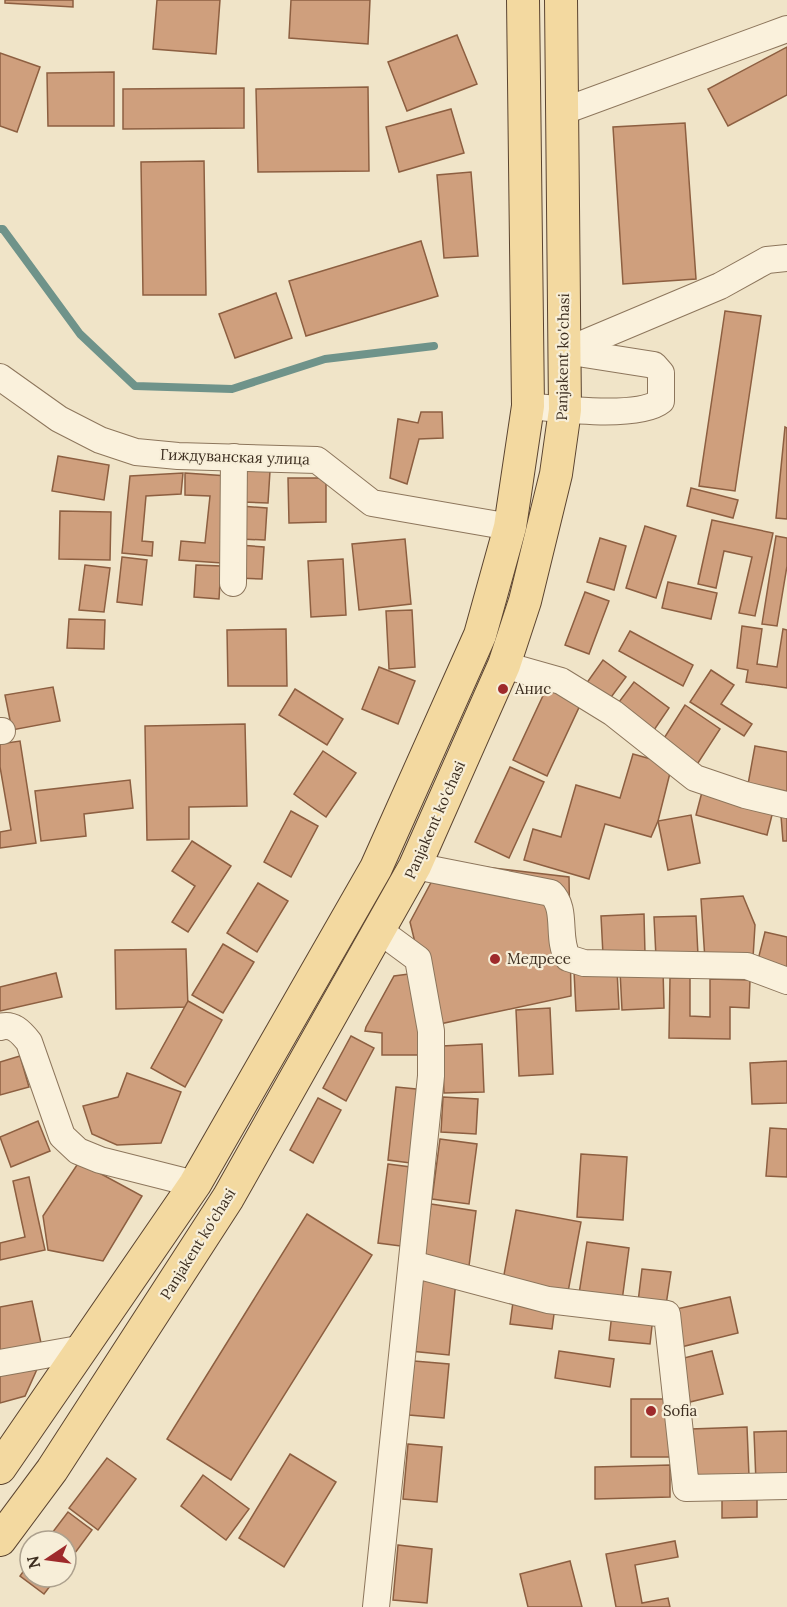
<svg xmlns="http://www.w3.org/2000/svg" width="787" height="1607" viewBox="0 0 787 1607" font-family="Lora,serif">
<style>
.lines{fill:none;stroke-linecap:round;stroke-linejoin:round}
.stream{stroke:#6f938a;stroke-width:8}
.building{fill:#cf9f7d;stroke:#8d5f41;stroke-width:1.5}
.minor-casing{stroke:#8d765c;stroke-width:28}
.major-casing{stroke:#5b4430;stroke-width:34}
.minor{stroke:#faf1dc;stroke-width:26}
.major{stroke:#f3d9a0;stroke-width:32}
.poi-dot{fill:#9e2a2b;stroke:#f7eed8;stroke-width:2}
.labels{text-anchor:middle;stroke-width:4.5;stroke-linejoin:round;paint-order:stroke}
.street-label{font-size:15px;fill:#3d2e20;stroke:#f7eed8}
.poi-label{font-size:15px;fill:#3d2e20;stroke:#f7eed8;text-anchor:start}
</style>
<rect width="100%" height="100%" fill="#f0e4c8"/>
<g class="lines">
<polyline class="stream" points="0,229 3,229 80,334 135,386 232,389 325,359 434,346"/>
</g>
<g class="building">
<polygon points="5,0 73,0 73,7 5,3"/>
<polygon points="157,0 220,0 216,54 153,49"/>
<polygon points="291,0 370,0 368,44 289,38"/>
<polygon points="457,35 477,84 407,111 388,62"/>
<polygon points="787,47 787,95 728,126 708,89"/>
<polygon points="0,53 40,67 17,132 0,126"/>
<polygon points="114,72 114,126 48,126 47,73"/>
<polygon points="368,87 369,171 258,172 256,89"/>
<polygon points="244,88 244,128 123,129 123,89"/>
<polygon points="451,109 464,153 399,172 386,127"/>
<polygon points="685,123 696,279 623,284 613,127"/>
<polygon points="204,161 206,295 143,295 141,162"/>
<polygon points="471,172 478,256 444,258 437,175"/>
<polygon points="421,241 438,296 306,336 289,281"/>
<polygon points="276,293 292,338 235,358 219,314"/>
<polygon points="725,311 761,316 735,491 699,486"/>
<polygon points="421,412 442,412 443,438 419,439 407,484 390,478 398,419 418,423"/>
<polygon points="785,427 787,428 787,519 776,518"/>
<polygon points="58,456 109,465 104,500 52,491"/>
<polygon points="245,469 270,471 268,503 243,502"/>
<polygon points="183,473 181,494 146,496 142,541 153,542 152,556 122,553 130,476"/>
<polygon points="185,473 228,476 222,563 179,560 181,541 205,543 210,496 185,495"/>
<polygon points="288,478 326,478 326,522 289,523"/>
<polygon points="691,488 738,500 733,518 687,506"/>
<polygon points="241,506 267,508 265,540 240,539"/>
<polygon points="60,511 111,512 110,560 59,559"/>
<polygon points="712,520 773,533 755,616 739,613 752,557 724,551 716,588 698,584"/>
<polygon points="645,526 676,536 656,598 626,588"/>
<polygon points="776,536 787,538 787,566 777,626 762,624"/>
<polygon points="600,538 626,546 614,590 587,582"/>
<polygon points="405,539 411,604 359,610 352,544"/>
<polygon points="239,545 264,547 262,579 237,578"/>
<polygon points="122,557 147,560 142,605 117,602"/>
<polygon points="343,559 346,615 311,617 308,561"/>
<polygon points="85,565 110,568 104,612 79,610"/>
<polygon points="196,565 221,566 219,599 194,597"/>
<polygon points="668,582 717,593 711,619 662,608"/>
<polygon points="585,592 609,601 589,654 565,645"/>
<polygon points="412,610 415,667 389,669 386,611"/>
<polygon points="69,619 105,620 104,649 67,648"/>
<polygon points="742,626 762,629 757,664 777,667 783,629 787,630 787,688 746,682 748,670 737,668"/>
<polygon points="286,629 287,686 228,686 227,630"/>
<polygon points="630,631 693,665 683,686 619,651"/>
<polygon points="603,660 626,677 609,700 586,684"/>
<polygon points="379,667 415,681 398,724 362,709"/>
<polygon points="711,670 734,685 721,704 752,724 744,736 690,702"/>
<polygon points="634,682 669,708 652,733 616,706"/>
<polygon points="548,685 582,701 547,776 513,760"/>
<polygon points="53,687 60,721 12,730 5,695"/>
<polygon points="295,689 343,719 327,745 279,715"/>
<polygon points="685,705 720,729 696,766 661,743"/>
<polygon points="245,724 247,806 189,807 189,839 147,840 145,726"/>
<polygon points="20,741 36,843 0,848 0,832 11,830 0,767 0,744"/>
<polygon points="755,746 787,752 787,797 747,790"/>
<polygon points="323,751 356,773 326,817 294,794"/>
<polygon points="633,754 672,765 658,821 651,837 605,824 589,879 524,860 533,829 561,837 576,785 620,798"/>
<polygon points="510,767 544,782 509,858 475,842"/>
<polygon points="130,780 133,808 84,814 86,836 41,841 35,791"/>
<polygon points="702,792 773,811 767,835 696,815"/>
<polygon points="291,811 318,826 291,877 264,862"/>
<polygon points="691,815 700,863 668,870 658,821"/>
<polygon points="781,816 787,816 787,841 783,841"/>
<polygon points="192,841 231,866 188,932 172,922 195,886 172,871"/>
<polygon points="442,862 569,877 571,996 435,1025 410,922"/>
<polygon points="258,883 288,901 257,952 227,933"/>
<polygon points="743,896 755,925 753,958 705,960 701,899"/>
<polygon points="644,914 645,954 603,955 601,916"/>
<polygon points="696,916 698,955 656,957 654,917"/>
<polygon points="765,932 787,937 787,967 758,960"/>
<polygon points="223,944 254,962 223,1013 192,995"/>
<polygon points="186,949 188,1007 116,1009 115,950"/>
<polygon points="663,969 664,1008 622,1010 620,971"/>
<polygon points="617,970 619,1009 576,1011 574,971"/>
<polygon points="56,973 62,997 0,1011 0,987"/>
<polygon points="416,973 429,1055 382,1055 382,1033 365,1031 366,1027 394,976"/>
<polygon points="670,978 690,978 690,1016 710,1017 710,979 750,980 749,1008 730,1007 730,1039 669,1038"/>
<polygon points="188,1001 222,1020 185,1087 151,1068"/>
<polygon points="550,1008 553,1074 519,1076 516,1010"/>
<polygon points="351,1036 374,1048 346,1101 323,1088"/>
<polygon points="482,1044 484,1092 444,1093 442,1046"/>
<polygon points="20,1056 29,1087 0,1095 0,1062"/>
<polygon points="787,1061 787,1103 752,1104 750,1063"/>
<polygon points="127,1073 181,1092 161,1143 117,1145 92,1134 83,1106 118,1097"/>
<polygon points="396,1087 426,1090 418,1164 388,1160"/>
<polygon points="443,1097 478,1099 476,1134 441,1132"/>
<polygon points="318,1098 341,1110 313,1163 290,1150"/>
<polygon points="38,1121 50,1151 11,1167 0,1137"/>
<polygon points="770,1128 787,1129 787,1177 766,1176"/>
<polygon points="440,1139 477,1144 469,1204 432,1199"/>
<polygon points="581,1154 627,1157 623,1220 577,1217"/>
<polygon points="79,1162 142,1196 103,1261 48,1250 43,1216"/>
<polygon points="388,1164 418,1168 408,1247 378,1243"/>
<polygon points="29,1177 45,1250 0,1260 0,1243 25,1237 13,1181"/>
<polygon points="431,1204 476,1211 469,1266 424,1259"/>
<polygon points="516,1210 581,1222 568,1292 503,1280"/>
<polygon points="307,1214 372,1255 231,1480 167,1439"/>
<polygon points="587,1242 629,1248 622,1301 579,1294"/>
<polygon points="642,1269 671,1272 666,1305 638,1302"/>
<polygon points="417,1276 456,1280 449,1355 410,1351"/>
<polygon points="730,1297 738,1333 681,1347 672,1310"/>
<polygon points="32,1301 41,1343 0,1352 0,1307"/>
<polygon points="513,1302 555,1307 552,1329 510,1324"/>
<polygon points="612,1313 653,1317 650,1344 609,1340"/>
<polygon points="559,1351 614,1359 610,1387 555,1378"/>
<polygon points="712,1351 723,1394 690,1402 680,1359"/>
<polygon points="42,1358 25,1396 0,1403 0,1369"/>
<polygon points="414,1361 449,1364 444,1418 409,1415"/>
<rect x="631" y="1399" width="41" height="58"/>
<polygon points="747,1427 749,1476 693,1478 691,1429"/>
<polygon points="787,1431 787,1481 756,1482 754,1432"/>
<polygon points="408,1444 442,1447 437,1502 403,1499"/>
<polygon points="290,1454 336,1482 284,1567 239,1538"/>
<polygon points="107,1458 136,1479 98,1530 69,1508"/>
<polygon points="670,1465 670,1497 595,1499 595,1467"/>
<polygon points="203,1475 249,1509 226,1540 181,1506"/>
<polygon points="757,1492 757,1517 722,1518 722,1493"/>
<polygon points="68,1512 92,1530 69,1561 66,1559 66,1541 46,1541"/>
<polygon points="675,1541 678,1557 635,1565 642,1603 668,1598 670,1607 616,1607 606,1554"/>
<polygon points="398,1545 432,1549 427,1603 393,1600"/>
<polygon points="570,1561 582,1607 528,1607 520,1574"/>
<polygon points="30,1562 30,1577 57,1577 44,1594 20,1576"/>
</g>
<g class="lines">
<g class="minor-casing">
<g id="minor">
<polyline points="561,112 787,29"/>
<polyline points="568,350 720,286 767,260 787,258"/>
<polyline points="0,377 59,419 100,440 136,452 178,456 317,460 372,503 510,527"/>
<path d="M528 406C556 409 639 419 661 401V373L654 365 565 351"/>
<polyline points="233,583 234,457"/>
<polyline points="504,665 561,681 613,713 695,778 745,795 787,805"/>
<polyline points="0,731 2,731"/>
<path d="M415 866 551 893C568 909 556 939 568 958L584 963 747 966 787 981"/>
<path d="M0 1027C13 1023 21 1032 29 1042L62 1136 78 1151 100 1160 195 1184"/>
<polyline points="412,1264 548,1300 667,1314 686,1488 787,1486"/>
<polyline points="0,1363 84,1348"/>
<polyline points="376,1607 431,1076 431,1031 418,959 380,931"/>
</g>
</g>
<g class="major-casing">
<g id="major">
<polyline points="0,1468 195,1184 376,868 480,635 510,527 528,406 523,0"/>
<polyline points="0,1540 52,1470 228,1198 415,866 504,665 525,601 556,474 565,410 561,0"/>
</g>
</g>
<use href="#minor" class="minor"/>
<use href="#major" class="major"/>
</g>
<g class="poi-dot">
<circle cx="503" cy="689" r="6"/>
<circle cx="495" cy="959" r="6"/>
<circle cx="651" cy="1411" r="6"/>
</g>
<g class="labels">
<g class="street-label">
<text transform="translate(563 357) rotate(-89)" y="5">Panjakent ko'chasi</text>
<text transform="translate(235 457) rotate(2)" y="5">Гиждуванская улица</text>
<text transform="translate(435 820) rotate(-66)" y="5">Panjakent ko'chasi</text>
<text transform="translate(198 1244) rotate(-58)" y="5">Panjakent ko'chasi</text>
</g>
<g class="poi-label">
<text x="515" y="694">Анис</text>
<text x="507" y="964">Медресе</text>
<text x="663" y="1416">Sofia</text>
</g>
</g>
<g transform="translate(48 1559) rotate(257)"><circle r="28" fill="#f7eed8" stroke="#ada18e" stroke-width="1.5"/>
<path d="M0-4.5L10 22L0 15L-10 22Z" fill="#9e2a2b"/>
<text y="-9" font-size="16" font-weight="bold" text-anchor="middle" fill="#3d2e20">N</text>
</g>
</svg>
